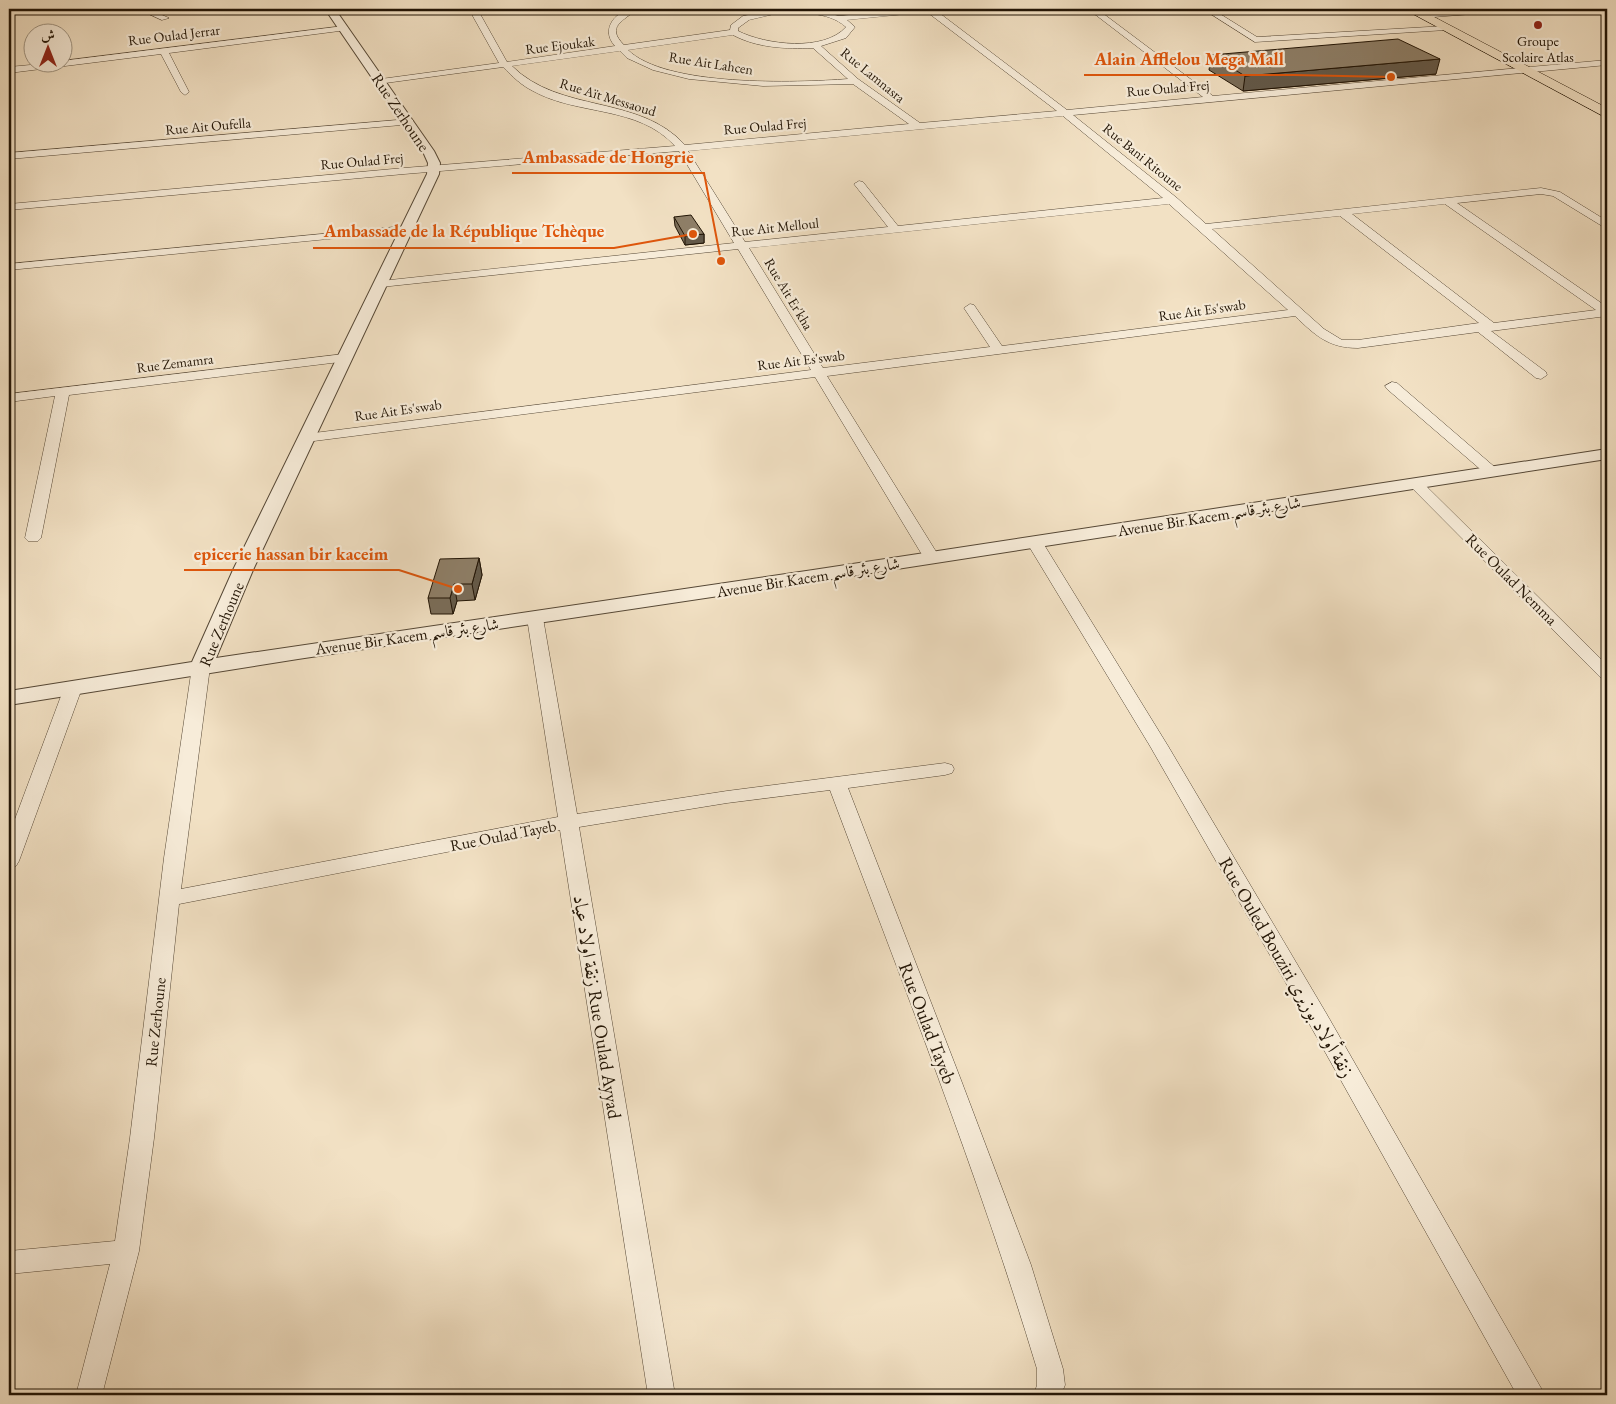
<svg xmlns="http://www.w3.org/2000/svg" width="1616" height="1404" viewBox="0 0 1616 1404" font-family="'EB Garamond',Amiri,serif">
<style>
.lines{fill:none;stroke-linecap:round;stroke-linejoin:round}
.minor-casing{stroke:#554735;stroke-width:1}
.tertiary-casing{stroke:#554735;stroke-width:2}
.primary-casing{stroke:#211405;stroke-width:1}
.minor{fill:#f7ecd9;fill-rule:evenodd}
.tertiary{fill:#f7ecd9;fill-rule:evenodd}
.primary{fill:#f2e1c4;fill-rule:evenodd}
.wall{fill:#7a6d59;stroke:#211405}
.shaded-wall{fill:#635949;stroke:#211405}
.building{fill:#8e7f68;stroke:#211405}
.poi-dot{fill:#8f2418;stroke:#f7ecd9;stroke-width:2}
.labels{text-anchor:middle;stroke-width:4.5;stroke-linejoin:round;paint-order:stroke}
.far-street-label{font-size:14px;fill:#211405;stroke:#f7ecd9}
.far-poi-label{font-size:14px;fill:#211405;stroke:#f7ecd9}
.street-label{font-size:16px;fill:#211405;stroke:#f7ecd9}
.near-street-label{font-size:19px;fill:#211405;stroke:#f7ecd9}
.leader{fill:none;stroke:#de560c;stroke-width:2}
.callout-dot{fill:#de560c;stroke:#f7ecd9;stroke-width:2}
.callout-label{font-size:18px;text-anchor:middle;font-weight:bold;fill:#de560c;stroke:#f7ecd9;stroke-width:4.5;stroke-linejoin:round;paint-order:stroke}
</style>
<rect width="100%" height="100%" fill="#f2e1c4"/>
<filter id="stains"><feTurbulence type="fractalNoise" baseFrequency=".004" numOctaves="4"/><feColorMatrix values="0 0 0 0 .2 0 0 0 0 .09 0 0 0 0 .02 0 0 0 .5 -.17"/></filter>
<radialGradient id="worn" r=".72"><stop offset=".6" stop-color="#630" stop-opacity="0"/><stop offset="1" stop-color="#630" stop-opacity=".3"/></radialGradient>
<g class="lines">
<g class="minor-casing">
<g id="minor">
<polygon points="138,9 148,9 169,18 162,20"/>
<path d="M473 9H485L479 12 507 62 615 46C599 29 617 8 637 9 624 21 605 26 624 45L730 30 731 25 743 16 774 10H815L839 16 909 9H934L1067 110 1203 97 1088 9H1097L1213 96 1607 60V65L1073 115 1177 198 1206 224 1541 188 1560 192 1607 221V229L1553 196 1541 194 1457 203 1607 307V316L1491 331 1546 372 1547 375 1541 379 1536 378 1478 332 1358 348C1328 348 1315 335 1295 316L827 376 940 558 937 561H927L924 558 815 377 306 442 299 438 306 434 811 370 738 249 381 287 375 284 381 281 734 243 679 151 404 174 9 210V204L404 168 675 146C638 105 578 116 533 91 521 85 513 77 503 67L378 84 377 82 381 79 499 63 470 11ZM927 12 1057 111 920 123 858 79 821 46 846 38 855 27 847 20ZM774 14C798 13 827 10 846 27 824 52 766 45 738 31V28L749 20ZM733 35C757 48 786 49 813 48L848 79C797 83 665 87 628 50ZM620 51 627 58 653 70 689 79 763 86 853 84 909 124 685 145C639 94 560 114 512 66ZM1063 116 1163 198 898 226 863 182 859 181 854 184 888 227 745 242 688 151ZM1169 204 1288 310 1002 346 974 305 970 304 964 308 990 347 823 368 749 248ZM1445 204 1596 310 1494 323 1352 214ZM1340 216 1479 323 1358 340H1342L1324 329 1212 229Z"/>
<polygon points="1203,9 1212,9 1257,37 1446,26 1450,28 1446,30 1255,42"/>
<polygon points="1484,9 1515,9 1511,11 1433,17 1429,15 1433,13"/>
<polygon points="344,26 348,28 347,30 169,53 189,92 185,95 181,92 161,54 9,73 9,67 62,62 62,61"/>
<polygon points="410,119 413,120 413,124 9,159 9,153"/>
<polygon points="406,226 410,227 411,229 410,231 9,270 9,264"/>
<polygon points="344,354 348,355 350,358 348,361 69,395 41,538 38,541 28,541 25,538 55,396 9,402 9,394"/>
<polygon points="1392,382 1397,383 1497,469 1499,472 1497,475 1487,475 1387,389 1385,386"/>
<polygon points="1416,480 1421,481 1607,665 1607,679 1601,678 1411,487 1409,484 1411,481"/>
<polygon points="1035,538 1040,540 1043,543 1168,746 1326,1013 1545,1395 1517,1395 1310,1025 1150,746 1027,543 1030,540"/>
<path d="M535 613 541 615 543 618 577 814 727 791 945 763 952 765 954 769 952 773 945 775 848 788 961 1080 1031 1265 1063 1369 1065 1385 1061 1395H1034L1037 1385V1369C978 1173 902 982 830 790L727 803 579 827 675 1395H648L560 830 179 904 154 1138 139 1251 102 1395H76L110 1264 9 1274V1251L115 1241 130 1138 164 858 192 667 195 663 201 662 207 663 210 667 181 889 558 817 527 618 529 615Z"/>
<polygon points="73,683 79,684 82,688 19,861 16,866 9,868 9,835 64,688 67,684"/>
</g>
</g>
<g class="tertiary-casing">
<polygon id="tertiary" points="325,9 335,9 434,151 440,163 439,174 253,570 216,658 813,570 1607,449 1607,459 813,582 298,659 9,705 9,691 192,662 233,570 427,174 428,163 424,154"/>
</g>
<g class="primary-casing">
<polygon id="primary" points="1404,9 1419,9 1607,108 1607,118"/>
</g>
<use href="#minor" class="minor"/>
<use href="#tertiary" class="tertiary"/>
<use href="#primary" class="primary"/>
</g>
<g class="wall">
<polygon points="1211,55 1436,74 1243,91 1209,70"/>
<polygon points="674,217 704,234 704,243 685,245 675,226"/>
<polygon points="479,558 482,575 475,600 457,601 453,614 431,614 428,598"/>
</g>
<g class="shaded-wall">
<polygon points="1440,59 1436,74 1243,91 1245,76"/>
<polygon points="704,234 704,243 685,245 685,236"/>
<polygon points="479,558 482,575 475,600 472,584"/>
<polygon points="454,584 457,601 453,614 450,598"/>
</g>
<g class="building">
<polygon points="1398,39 1440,59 1245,76 1211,55"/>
<polygon points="691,215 704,234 685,236 674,217"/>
<polygon points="479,558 472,584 454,584 450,598 428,598 440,559"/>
</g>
<circle class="poi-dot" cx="1538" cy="25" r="5"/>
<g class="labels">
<g class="far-street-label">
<text transform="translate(174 35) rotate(-7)" y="5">Rue Oulad Jerrar</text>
<text transform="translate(560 45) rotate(-7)" y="5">Rue Ejoukak</text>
<text transform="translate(711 63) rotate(9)" y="5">Rue Ait Lahcen</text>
<text transform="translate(873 75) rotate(39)" y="5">Rue Lamnasra</text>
<text transform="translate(1168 88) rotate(-5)" y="5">Rue Oulad Frej</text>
<text transform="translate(608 97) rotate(17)" y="5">Rue Aït Messaoud</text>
<text transform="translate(208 126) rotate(-5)" y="5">Rue Ait Oufella</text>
<text transform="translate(765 126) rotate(-5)" y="5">Rue Oulad Frej</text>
<text transform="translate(1143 157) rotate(39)" y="5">Rue Bani Ritoune</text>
<text transform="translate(362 161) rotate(-5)" y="5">Rue Oulad Frej</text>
<text transform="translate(775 227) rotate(-6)" y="5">Rue Ait Melloul</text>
<text transform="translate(789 294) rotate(59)" y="5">Rue Ait Er'kha</text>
<text transform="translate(1202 310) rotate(-8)" y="5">Rue Ait Es'swab</text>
<text transform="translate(801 360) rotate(-7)" y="5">Rue Ait Es'swab</text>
<text transform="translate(175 363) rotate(-7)" y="5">Rue Zemamra</text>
<text transform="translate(398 410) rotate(-8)" y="5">Rue Ait Es'swab</text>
</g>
<g class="far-poi-label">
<text x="1538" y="46">Groupe<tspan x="1538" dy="16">Scolaire Atlas</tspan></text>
</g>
<g class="street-label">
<text transform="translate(401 112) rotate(56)" y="6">Rue Zerhoune</text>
<text transform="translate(1209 516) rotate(-9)" y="6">Avenue Bir Kacem شارع بئر قاسم</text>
<text transform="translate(808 577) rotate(-9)" y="6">Avenue Bir Kacem شارع بئر قاسم</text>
<text transform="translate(1512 579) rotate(45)" y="6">Rue Oulad Nemma</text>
<text transform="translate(221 624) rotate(-67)" y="6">Rue Zerhoune</text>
<text transform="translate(407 636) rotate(-8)" y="6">Avenue Bir Kacem شارع بئر قاسم</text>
<text transform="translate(503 835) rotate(-11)" y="6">Rue Oulad Tayeb</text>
<text transform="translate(155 1022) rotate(-84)" y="6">Rue Zerhoune</text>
</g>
<g class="near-street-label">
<text transform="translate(1287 967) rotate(60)" y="7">Rue Ouled Bouziri زنقة أولاد بوزيري</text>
<text transform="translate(598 1007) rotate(81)" y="7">زنقة اولاد عياد Rue Oulad Ayyad</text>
<text transform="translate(928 1023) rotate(69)" y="7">Rue Oulad Tayeb</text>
</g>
</g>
<path class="leader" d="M1391 77L1294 75H1084M721 261L704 173H512M693 234L614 248H313M458 589L399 570H184"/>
<g class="callout-dot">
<circle cx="1391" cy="77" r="5"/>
<circle cx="721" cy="261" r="5"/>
<circle cx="693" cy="234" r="5"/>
<circle cx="458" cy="589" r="5"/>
</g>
<g class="callout-label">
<text x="1189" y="65">Alain Afflelou Mega Mall</text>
<text x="608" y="163">Ambassade de Hongrie</text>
<text x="464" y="237">Ambassade de la République Tchèque</text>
<text x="291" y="560">epicerie hassan bir kaceim</text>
</g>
<rect width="1616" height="1404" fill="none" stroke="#f2e1c4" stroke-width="30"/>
<rect x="10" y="10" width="1596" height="1384" fill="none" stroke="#211405" stroke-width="2.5"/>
<rect x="15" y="15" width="1586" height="1374" fill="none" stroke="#211405"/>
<g transform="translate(48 48)"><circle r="24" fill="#f7ecd9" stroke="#a19684"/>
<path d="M0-4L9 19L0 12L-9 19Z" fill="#8f2418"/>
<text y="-8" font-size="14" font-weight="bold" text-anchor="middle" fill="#211405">ش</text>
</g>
<rect width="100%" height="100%" filter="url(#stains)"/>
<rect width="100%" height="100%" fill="url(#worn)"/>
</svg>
